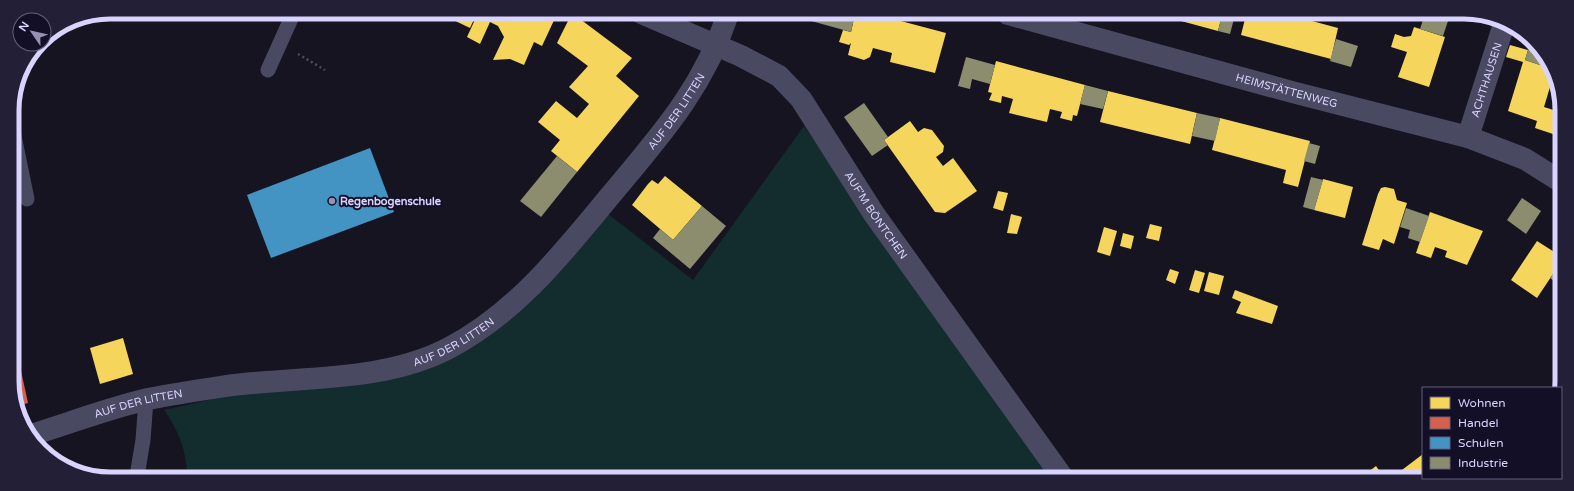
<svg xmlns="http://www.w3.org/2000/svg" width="1574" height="491" viewBox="0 0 1574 491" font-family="'Varela Round',sans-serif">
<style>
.green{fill:#132c2d}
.homes{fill:#f6d55c}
.shops{fill:#d6604d}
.schools{fill:#4393c3}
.industry{fill:#8c8c6e}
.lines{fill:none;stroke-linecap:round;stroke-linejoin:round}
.path{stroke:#44505f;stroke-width:2.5;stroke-dasharray:2 3;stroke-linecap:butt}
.service{stroke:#4a4962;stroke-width:15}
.minor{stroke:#4a4962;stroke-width:22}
.poi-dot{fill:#9591b1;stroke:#130f26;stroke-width:1.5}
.labels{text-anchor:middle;stroke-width:4;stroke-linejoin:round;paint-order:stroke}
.street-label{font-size:11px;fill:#d9d4ff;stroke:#130f26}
.poi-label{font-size:11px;font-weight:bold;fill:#d9d4ff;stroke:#130f26;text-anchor:start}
.rim{fill:none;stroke:#d9d4ff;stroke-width:5}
</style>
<rect width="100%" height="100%" fill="#161421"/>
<path class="green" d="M804 126 1061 478 187 476C187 452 178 429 164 410L484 338 603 210 693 280Z"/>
<g class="homes">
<polygon points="446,13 477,13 470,28 445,16"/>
<polygon points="478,13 550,13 556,16 542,46 534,42 524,65 510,59 493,60 504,37 498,26 490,22 480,44 467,37"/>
<polygon points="572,13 632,58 616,76 639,96 577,172 551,151 560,140 538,122 556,101 577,118 589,104 569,87 588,66 557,43"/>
<polygon points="855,14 882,16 946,33 935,73 890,62 892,53 873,48 870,57 864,60 848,55 851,43 849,45 839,42 843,30 851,32"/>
<polygon points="1159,15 1222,15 1218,31"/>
<polygon points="1246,15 1289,15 1296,17 1297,15 1314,15 1312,21 1338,28 1331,59 1241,35"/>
<polygon points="1414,27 1445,37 1429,87 1398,77 1407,52 1391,47 1395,34 1404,37 1411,36"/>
<polygon points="1510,45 1528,50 1525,60 1549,68 1553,77 1544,107 1560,112 1553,134 1535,128 1537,121 1508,111 1523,62 1506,57"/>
<polygon points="996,61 1085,85 1077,116 1073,115 1072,121 1060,118 1062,112 1050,109 1047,122 1009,113 1013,99 1002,96 1001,103 989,100 992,93 988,92"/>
<polygon points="1108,91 1197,113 1190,144 1100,122"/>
<polygon points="1220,118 1310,141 1298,187 1283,183 1286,170 1212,150"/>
<polygon points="910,121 918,132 924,128 932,130 944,146 943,152 936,157 943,166 953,158 977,191 945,213 935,212 884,140"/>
<polygon points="665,176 702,206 673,240 632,205 648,184 652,180 658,184"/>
<polygon points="1323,179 1353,187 1345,218 1314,210"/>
<polygon points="1385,187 1394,189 1397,200 1407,203 1394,244 1383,239 1379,250 1362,245 1378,194 1381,188"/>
<polygon points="998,191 1008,193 1003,211 993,208"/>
<polygon points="1430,212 1483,231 1467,265 1445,257 1447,251 1435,247 1431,258 1416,253"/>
<polygon points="1011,214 1022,217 1017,234 1007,233"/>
<polygon points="1150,224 1162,227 1159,241 1146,238"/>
<polygon points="1104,227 1117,231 1110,256 1097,252"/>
<polygon points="1123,233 1134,236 1131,249 1120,246"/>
<polygon points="1537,241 1559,255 1559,265 1537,298 1511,280"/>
<polygon points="1170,269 1179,272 1175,284 1166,280"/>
<polygon points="1195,270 1205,273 1199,293 1189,290"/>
<polygon points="1209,272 1224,276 1219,295 1204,291"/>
<polygon points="1235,290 1278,306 1272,324 1236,313 1241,302 1232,298"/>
<polygon points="123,338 133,374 100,384 90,348"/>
<polygon points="1423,454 1423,479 1402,479 1398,473"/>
<polygon points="1376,466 1385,479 1359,479"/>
</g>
<polygon class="shops" points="14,348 16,348 28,403 17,406 14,400"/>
<polygon class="schools" points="370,148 394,212 271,258 247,195"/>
<g class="industry">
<polygon points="805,14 855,14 851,32 804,19"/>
<polygon points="1222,15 1235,15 1230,34 1218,31"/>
<polygon points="1418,15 1450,15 1443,36 1420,29 1424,17"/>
<polygon points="1336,39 1358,46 1351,67 1330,61"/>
<polygon points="1528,50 1543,55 1549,68 1525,60"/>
<polygon points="966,57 995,65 990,84 972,79 970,89 958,86"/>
<polygon points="1085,85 1108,91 1103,109 1080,104"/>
<polygon points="864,103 888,137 884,140 888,145 872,156 844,117"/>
<polygon points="1197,113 1220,118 1215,141 1192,136"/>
<polygon points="1309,143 1320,146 1315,164 1304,161"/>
<polygon points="557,156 577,172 541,217 520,201"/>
<polygon points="1311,177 1323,180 1314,210 1303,207"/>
<polygon points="1522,198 1541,211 1526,234 1507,220"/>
<polygon points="702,206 726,226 690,269 653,238 660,229 673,240"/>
<polygon points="1406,208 1429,216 1420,242 1408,238 1410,230 1400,227"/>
<polygon points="1559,265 1559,288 1557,286 1558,284 1550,278"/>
</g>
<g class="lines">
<polyline class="path" points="298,54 325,70"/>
<g class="service">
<polyline points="268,70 294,12"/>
<polyline points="12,126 27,199"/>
<polyline points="137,476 143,440 146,400"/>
</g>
<g class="minor">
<path id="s1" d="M641 13 741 56 779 76 801 99 874 214 1063 478"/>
<path id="s2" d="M1008 14 1292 92 1468 137 1525 159 1560 181"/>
<path id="s3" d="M1468 137 1504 24"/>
<path id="s4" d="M31 435C70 423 109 408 148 399 174 394 200 390 226 386 299 376 382 383 449 348 516 313 563 253 610 196 660 136 703 89 728 14"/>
</g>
</g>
<circle class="poi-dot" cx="332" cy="201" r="4"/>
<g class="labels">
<g class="street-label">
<text dy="4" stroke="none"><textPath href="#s3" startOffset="60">ACHTHAUSEN</textPath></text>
<text dy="4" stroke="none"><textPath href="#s2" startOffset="289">HEIMSTÄTTENWEG</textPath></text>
<text dy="4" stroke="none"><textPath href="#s4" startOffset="760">AUF DER LITTEN</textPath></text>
<text dy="4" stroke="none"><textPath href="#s1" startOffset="322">AUF'M BÖNTCHEN</textPath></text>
<text dy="4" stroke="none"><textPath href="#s4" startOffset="436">AUF DER LITTEN</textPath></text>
<text dy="4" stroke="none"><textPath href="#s4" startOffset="112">AUF DER LITTEN</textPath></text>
</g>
<g class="poi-label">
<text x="340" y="205">Regenbogenschule</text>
</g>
</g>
<path d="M0 0H1574V491H0ZM110 19H1464A91 91 0 0 1 1555 110V381A91 91 0 0 1 1464 472H110A91 91 0 0 1 19 381V110A91 91 0 0 1 110 19Z" fill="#231f37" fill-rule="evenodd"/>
<path class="rim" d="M110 19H1464A91 91 0 0 1 1555 110V381A91 91 0 0 1 1464 472H110A91 91 0 0 1 19 381V110A91 91 0 0 1 110 19Z"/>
<rect x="1422" y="387" width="140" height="92" fill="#130f26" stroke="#625e7d"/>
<rect x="1430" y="397" width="20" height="12" fill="#f6d55c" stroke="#625e7d"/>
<text x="1458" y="407" font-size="12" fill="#d9d4ff">Wohnen</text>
<rect x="1430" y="417" width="20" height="12" fill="#d6604d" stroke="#625e7d"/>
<text x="1458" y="427" font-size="12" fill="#d9d4ff">Handel</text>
<rect x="1430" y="437" width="20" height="12" fill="#4393c3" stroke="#625e7d"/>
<text x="1458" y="447" font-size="12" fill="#d9d4ff">Schulen</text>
<rect x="1430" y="457" width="20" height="12" fill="#8c8c6e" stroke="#625e7d"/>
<text x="1458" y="467" font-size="12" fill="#d9d4ff">Industrie</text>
<g transform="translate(32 32) rotate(304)"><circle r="19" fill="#130f26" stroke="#625e7d"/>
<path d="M0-3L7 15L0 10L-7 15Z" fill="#9591b1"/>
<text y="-6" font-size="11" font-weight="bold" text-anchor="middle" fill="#d9d4ff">N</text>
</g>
</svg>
